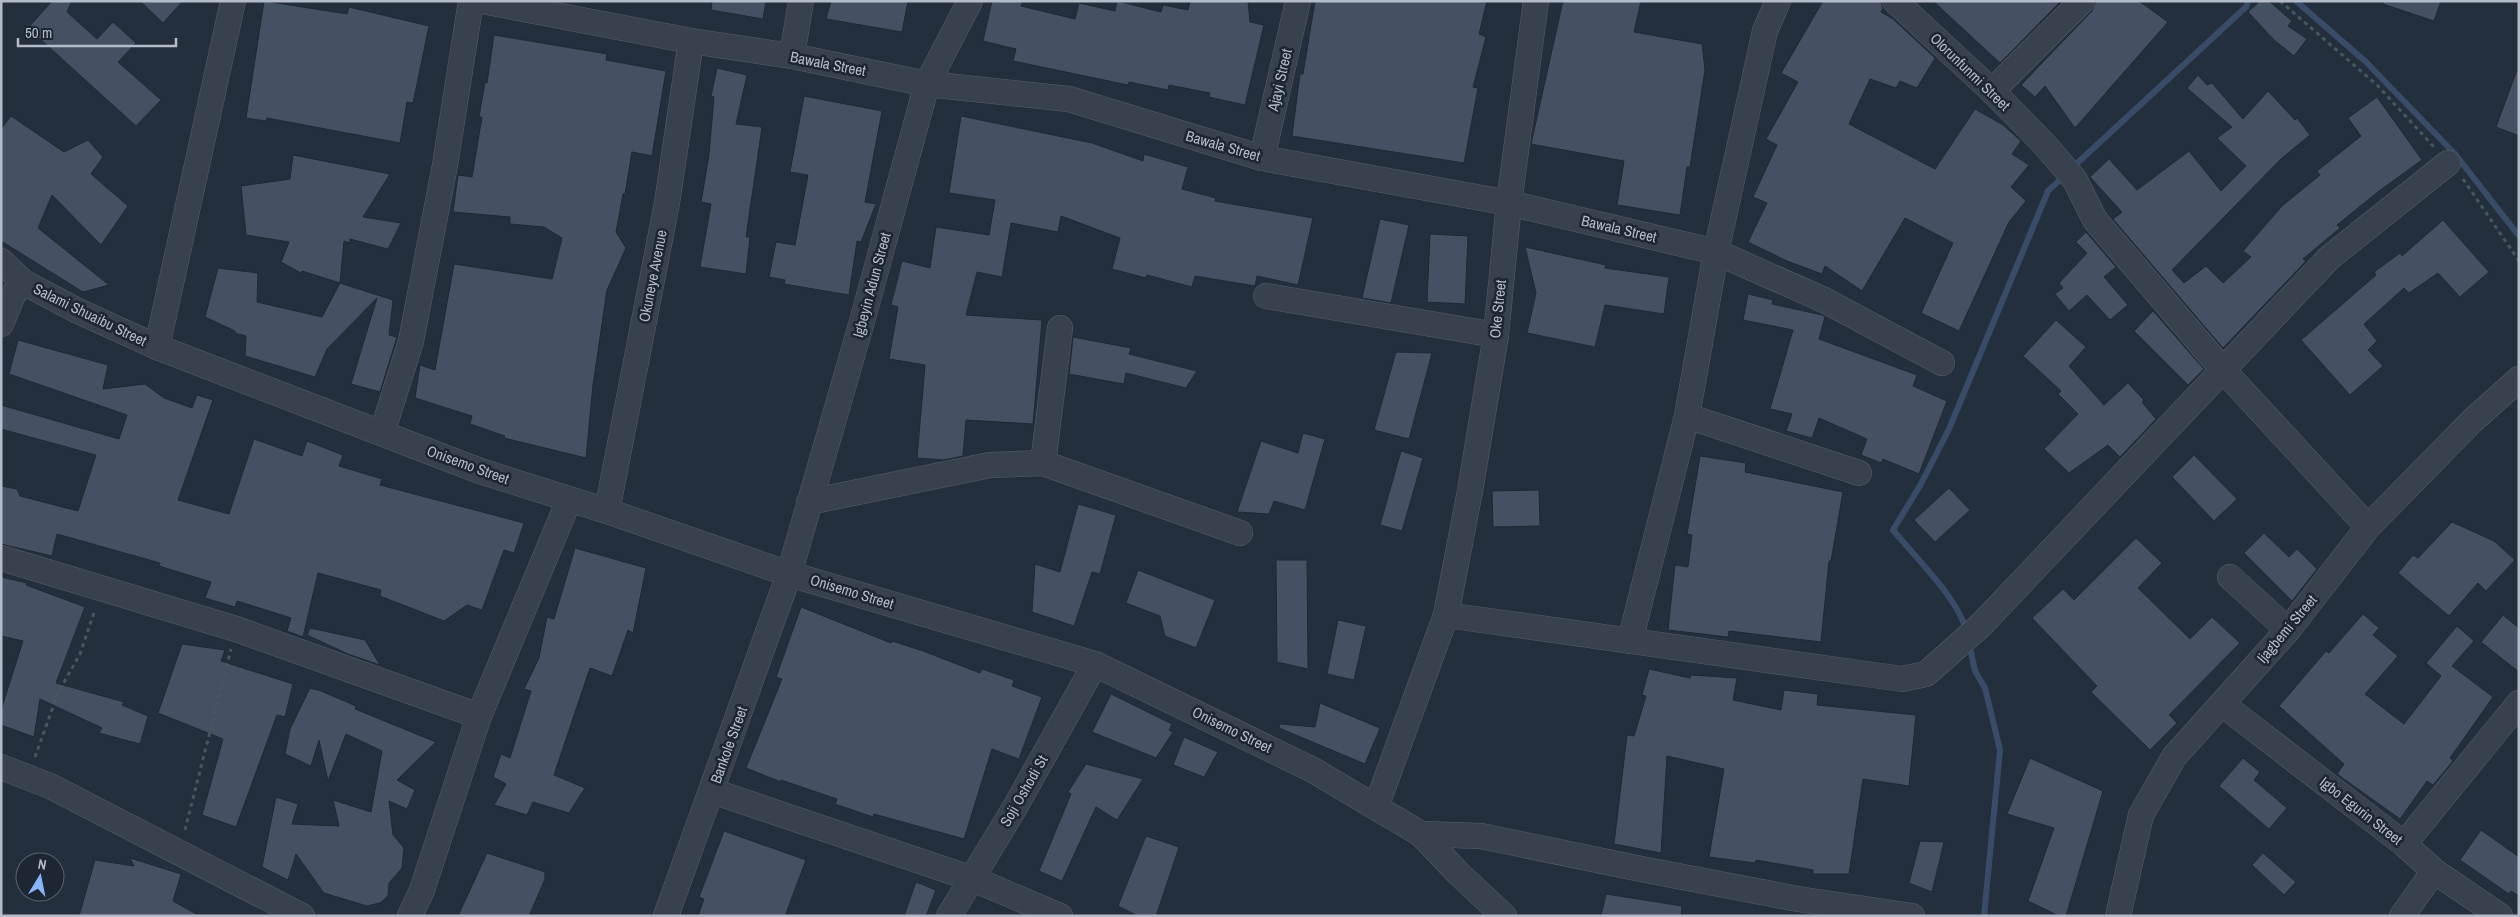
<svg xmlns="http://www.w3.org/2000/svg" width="2520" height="917" viewBox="0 0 2520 917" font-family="'Archivo Narrow',sans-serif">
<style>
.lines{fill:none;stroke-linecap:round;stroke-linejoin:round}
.stream{stroke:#394c67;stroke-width:6}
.building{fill:#455162;stroke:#1f2835}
.minor-casing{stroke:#565f6c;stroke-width:26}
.path{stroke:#44595c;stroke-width:3;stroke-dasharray:4 4;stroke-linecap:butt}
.minor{stroke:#38414e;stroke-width:25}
.labels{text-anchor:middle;stroke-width:5;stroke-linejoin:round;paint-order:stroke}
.street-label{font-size:15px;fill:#b4bcc9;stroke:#1d2633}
</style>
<rect width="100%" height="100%" fill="#242f3e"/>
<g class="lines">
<g class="stream">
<polyline points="2296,1 2366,62 2455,154 2519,236"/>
<polyline points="2072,168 2246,7 2248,1"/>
<path d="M1966 631C1959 599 1914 556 1893 530L1921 484 1949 429 2048 191 2065 175"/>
<polyline points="1969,643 1975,671 1985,688 2000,750 1984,916"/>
</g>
</g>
<g class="building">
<polygon points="52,1 72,1 67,12 97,39 113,22 136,43 118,62 161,100 136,126 28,28"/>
<polygon points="140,1 183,1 163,23"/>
<polygon points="264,1 347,14 349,7 429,26 413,103 407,102 400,143 267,118 266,121 246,118"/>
<polygon points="712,1 766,1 763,19 711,10"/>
<polygon points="831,1 908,1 902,32 826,19"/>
<polygon points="992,1 1023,1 1021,6 1075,19 1079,3 1115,11 1117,1 1161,12 1163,5 1188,10 1190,1 1248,1 1250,22 1264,25 1245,105 1209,97 1210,93 1169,85 1168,90 1129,82 1128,85 1013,61 1016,49 983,41"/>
<polygon points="1315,1 1487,1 1479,34 1486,37 1473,87 1478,88 1464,163 1292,136 1300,74 1303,74"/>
<polygon points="1563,1 1641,1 1634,32 1702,44 1705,70 1690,167 1687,167 1680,215 1617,205 1624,161 1531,144"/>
<polygon points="1823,1 1881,1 1883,8 1881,12 1893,19 1935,58 1917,88 1900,81 1896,88 1870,79 1849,124 1935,169 1975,109 2003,125 2021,141 2012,154 2029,165 2011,187 2026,201 2009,222 1959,331 1921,313 1953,243 1905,218 1862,291 1825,266 1822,274 1787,261 1748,242 1767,203 1753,197 1777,145 1766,139 1798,82 1781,73"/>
<polygon points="1933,1 2061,1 2000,63"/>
<polygon points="2096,1 2139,1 2168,22 2075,128 2045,86 2035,97 2021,85 2092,11"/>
<polygon points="2260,1 2269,1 2292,21 2288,26 2307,39 2294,56 2274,40 2248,12"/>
<polygon points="2384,1 2441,1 2434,21 2383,4"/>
<polygon points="494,35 607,54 606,60 666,71 652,156 632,152 625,194 623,194 616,232 626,248 607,290 593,385 586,458 504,438 505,436 470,424 472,416 415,398 420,365 435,370 454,264 552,279 562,238 544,227 510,224 510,217 453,212 458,175 472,177 482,117 479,117 485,82 487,83"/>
<polygon points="717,68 747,75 736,124 762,127 746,237 750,237 746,274 700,267 711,204 701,202 709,155 714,97 711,96"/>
<polygon points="2517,70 2519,70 2519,136 2496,127"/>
<polygon points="2198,75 2207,85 2212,83 2243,119 2268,91 2295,120 2297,118 2310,135 2282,158 2172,270 2184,283 2206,266 2223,283 2251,257 2243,251 2282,206 2320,175 2317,171 2361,136 2348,118 2377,97 2422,160 2379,191 2337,225 2340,228 2303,259 2306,261 2223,348 2113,219 2122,212 2090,177 2109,159 2137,190 2189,151 2221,191 2246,166 2217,138 2232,127 2187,88"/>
<polygon points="804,96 882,111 865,202 876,204 861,242 857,241 849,295 784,284 785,280 769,277 776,242 795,245 808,175 790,172"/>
<polygon points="11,116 64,152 88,140 103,157 91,174 128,206 101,245 52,195 38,228 109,285 83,292 1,241 1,129"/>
<polygon points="961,116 1092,143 1143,161 1144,154 1188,167 1182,189 1216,198 1215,201 1313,218 1298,285 1257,276 1255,286 1195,276 1192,287 1147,275 1146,278 1112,269 1120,238 1061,216 1058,232 1011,223 1002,277 977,272 966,315 1042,320 1033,424 966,420 963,456 944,460 917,458 925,365 889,359 898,307 891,305 902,261 930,268 936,227 989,235 995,200 949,193"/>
<polygon points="293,155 390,174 363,217 401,223 388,249 350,239 350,243 344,241 340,283 302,271 301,273 281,262 289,242 246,235 241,186 290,179"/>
<polygon points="1380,219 1409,225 1391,303 1362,298"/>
<polygon points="2443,220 2489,272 2460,297 2438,273 2409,293 2404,288 2364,324 2377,341 2368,350 2383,366 2350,395 2301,340 2376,275 2374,272 2400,253 2402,256"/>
<polygon points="2086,232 2116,267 2104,277 2128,305 2110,320 2087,295 2069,311 2055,294 2063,288 2059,283 2087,253 2076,242"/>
<polygon points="1430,234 1468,236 1465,304 1427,302"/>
<polygon points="1525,247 1606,265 1605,268 1669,277 1664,314 1605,305 1595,347 1527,333 1536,293"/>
<polygon points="218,268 258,273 257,302 322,317 340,283 393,300 389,335 397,337 380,392 351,384 377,298 327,349 315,377 245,356 246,336 235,333 235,331 205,317"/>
<polygon points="1748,294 1773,300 1772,304 1822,315 1825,317 1819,339 1917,375 1913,386 1947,401 1919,474 1883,459 1881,463 1861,455 1867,439 1819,418 1812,438 1786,431 1792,414 1770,409 1793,330 1743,320"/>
<polygon points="2153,311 2204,369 2188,385 2134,331"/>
<polygon points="2056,320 2086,347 2069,366 2104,405 2128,383 2144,400 2142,402 2156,419 2120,457 2108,445 2069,473 2044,449 2078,414 2058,394 2061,391 2023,356"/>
<polygon points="1073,337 1131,348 1129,354 1197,371 1186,388 1126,373 1124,384 1069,374"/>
<polygon points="18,340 108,365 103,389 145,384 164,398 192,408 197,395 213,400 178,500 229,514 254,439 302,456 307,441 343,455 339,466 382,479 380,485 524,523 514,553 504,550 482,610 467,605 444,621 380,596 381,590 318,573 303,637 287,631 291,618 237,601 235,607 205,598 211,582 159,566 160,563 57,534 52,556 1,544 1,486 17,489 20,496 78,511 96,455 1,429 1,405 119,439 127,415 9,374"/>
<polygon points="1396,352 1432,353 1409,439 1374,430"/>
<polygon points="1303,433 1325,439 1305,510 1274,501 1269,514 1237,512 1261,441 1298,453"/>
<polygon points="1401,451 1423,458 1402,531 1380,525"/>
<polygon points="2194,455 2237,499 2214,521 2172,477"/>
<polygon points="1700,456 1746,463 1745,472 1843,492 1831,561 1829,561 1821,642 1729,631 1728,637 1668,630 1675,565 1688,567 1692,535 1687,534"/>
<polygon points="1949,488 1970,510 1935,542 1914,520"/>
<polygon points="1539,490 1540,526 1493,527 1492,491"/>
<polygon points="1078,504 1116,515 1100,574 1092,572 1074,626 1032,612 1035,564 1060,572"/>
<polygon points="2452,522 2494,541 2515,560 2486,591 2478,583 2449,616 2398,573 2413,555 2418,558"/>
<polygon points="2264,533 2289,557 2297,549 2317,569 2292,601 2244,553"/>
<polygon points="2136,538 2162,563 2138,588 2190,639 2212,617 2240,643 2169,715 2177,723 2150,750 2091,692 2097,686 2032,618 2063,589 2074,600"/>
<polygon points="575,548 646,568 633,633 628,630 612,676 590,668 554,775 585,788 569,813 533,802 527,815 494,805 506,784 493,777 501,754 510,758 531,691 524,689 539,658 547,617 554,619"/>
<polygon points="1276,560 1307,560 1308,669 1277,662"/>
<polygon points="1138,570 1215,600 1196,648 1165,636 1160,616 1126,603"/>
<polygon points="1,577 27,583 26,585 85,607 56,683 124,702 122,705 148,716 140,744 99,733 102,728 40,699 34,737 1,725 1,710 23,641 1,636"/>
<polygon points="801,607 891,643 892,641 923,651 980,673 982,669 1014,680 1012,686 1042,697 1019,759 992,749 964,839 874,814 873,817 835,804 837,799 781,780 781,782 746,768 782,679 776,677"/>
<polygon points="2363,614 2379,628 2373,635 2398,656 2365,694 2404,724 2441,676 2426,663 2457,626 2474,641 2452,666 2493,697 2450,758 2453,761 2433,785 2427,781 2400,819 2337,774 2344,764 2279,706 2326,651 2329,653"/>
<polygon points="2503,615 2519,628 2519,672 2481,642"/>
<polygon points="1338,620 1366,626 1354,680 1327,674"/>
<polygon points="310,628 365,640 380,665 348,654 307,635"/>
<polygon points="182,644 225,650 221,661 293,684 285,717 277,715 236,827 202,815 223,739 158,713"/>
<polygon points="1649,669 1690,678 1691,675 1737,678 1733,700 1781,710 1784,690 1818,694 1817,705 1916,715 1909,786 1863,779 1849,874 1813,874 1813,870 1756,860 1755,863 1709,857 1724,769 1667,756 1661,853 1614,844 1627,735 1634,736 1646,696 1642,695"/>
<polygon points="310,688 321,691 356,706 355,709 436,742 397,780 415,790 407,809 389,801 393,835 404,848 402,868 389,883 388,896 380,903 367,906 324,893 296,854 288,880 262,867 276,797 298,804 292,824 339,826 333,800 371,812 382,751 346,734 328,781 319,740 311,766 285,754 290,729"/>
<polygon points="1111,694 1172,724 1169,730 1173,732 1156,758 1092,732"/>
<polygon points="1320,703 1380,728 1365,764 1279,728 1280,724 1315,727"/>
<polygon points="1184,737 1218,752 1204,777 1173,765"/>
<polygon points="2030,758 2103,791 2066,916 2059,916 2028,901 2054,828 2007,814"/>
<polygon points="2243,758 2260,772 2254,780 2287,808 2269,829 2219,786"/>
<polygon points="1086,764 1143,779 1117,820 1096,807 1062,881 1039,871 1071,794 1068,792"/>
<polygon points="2481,830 2519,857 2519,896 2511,891 2509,894 2460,860"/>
<polygon points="724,831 806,860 785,916 698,916 704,899 699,897"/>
<polygon points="1146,836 1179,847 1156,916 1138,916 1118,906"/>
<polygon points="1920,841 1944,842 1932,892 1909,883"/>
<polygon points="487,853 545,872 545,879 529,916 458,916"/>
<polygon points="2263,853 2296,882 2284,895 2252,865"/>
<polygon points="130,858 181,874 173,901 200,916 79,916 95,860 134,866"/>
<polygon points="916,882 936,890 926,916 904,916"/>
<polygon points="1606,894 1682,906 1681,916 1601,916"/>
</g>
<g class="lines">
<g class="minor-casing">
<g id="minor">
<polyline points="482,1 691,41 792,56 927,84 1069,99 1262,158 1509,203 1716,252 1824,300 1942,363"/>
<polyline points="1895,1 1992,91 2044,144 2075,180 2095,220 2223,370 2368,527"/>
<polyline points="792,56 801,1"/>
<polyline points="1992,91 2082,1"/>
<polyline points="1262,158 1298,1"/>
<polyline points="1,261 23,282 78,311 157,347 480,471 607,511 789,574 1095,664 1313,770 1421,834 1458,873 1504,916"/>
<polyline points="1266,296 1496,335"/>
<polyline points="1,324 13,295 23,282"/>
<polyline points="157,347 233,1"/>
<polyline points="1687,416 1859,473"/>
<polyline points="382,433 411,341 445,165 471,1"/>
<polyline points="1043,463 1060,328"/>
<polyline points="809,502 990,465 1043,463 1240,533"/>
<polyline points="607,511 667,203 691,41"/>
<polyline points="1,558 236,629 479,716"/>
<polyline points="2230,577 2288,630"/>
<polyline points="1446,615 1470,491 1496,335 1509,203 1536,1"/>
<polyline points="1630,641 1687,416 1716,252 1765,31 1778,1"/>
<polyline points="2222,704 2404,844 2434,871 2500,916"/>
<polyline points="1,767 50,786 302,916"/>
<polyline points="712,791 973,879 1060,916"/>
<polyline points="1376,807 1446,615 1902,679 1926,674 1981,625 2329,258 2448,163"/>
<polyline points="1421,834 1481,836 1646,870 1798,899 1912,916"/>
<polyline points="2404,844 2519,703"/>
<polyline points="410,916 422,890 479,716 569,500"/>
<polyline points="666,916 789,574 861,325 927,84 970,1"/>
<polyline points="949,916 1014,809 1095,664"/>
<polyline points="2118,916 2141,815 2174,757 2288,630 2368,527 2472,421 2519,379"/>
<polyline points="2402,916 2434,871"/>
</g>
</g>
<g class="path">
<polyline points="2280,1 2377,85 2434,147"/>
<polyline points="2463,179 2519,261"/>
<polyline points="35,757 58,693 80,654 95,610"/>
<polyline points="185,830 231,649"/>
</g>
<use href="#minor" class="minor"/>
</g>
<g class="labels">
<g class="street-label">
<text transform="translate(828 64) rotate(11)" y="5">Bawala Street</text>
<text transform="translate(1970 72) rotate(44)" y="5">Olorunfunmi Street</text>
<text transform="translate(1280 80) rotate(-77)" y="5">Ajayi Street</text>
<text transform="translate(1223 146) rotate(16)" y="5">Bawala Street</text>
<text transform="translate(1619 229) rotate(13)" y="5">Bawala Street</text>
<text transform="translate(653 276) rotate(-79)" y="5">Okuneye Avenue</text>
<text transform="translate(872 285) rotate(-75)" y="5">Igbeyin Adun Street</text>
<text transform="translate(1498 309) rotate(-84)" y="5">Oke Street</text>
<text transform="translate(90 315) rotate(26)" y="5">Salami Shuaibu Street</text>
<text transform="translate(468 465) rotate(20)" y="5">Onisemo Street</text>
<text transform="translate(852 592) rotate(17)" y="5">Onisemo Street</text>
<text transform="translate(2287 629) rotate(-50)" y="5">Ijagbemi Street</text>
<text transform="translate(1232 730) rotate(26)" y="5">Onisemo Street</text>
<text transform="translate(729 745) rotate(-70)" y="5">Bankole Street</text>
<text transform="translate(1024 791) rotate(-60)" y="5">Soji Oshodi St</text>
<text transform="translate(2361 811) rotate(38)" y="5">Igbo Egurin Street</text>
</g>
</g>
<rect width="2520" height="917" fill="none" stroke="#b4bcc9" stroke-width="5"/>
<g transform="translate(40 877) rotate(10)"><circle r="24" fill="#1d2633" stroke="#59626f"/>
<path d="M0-4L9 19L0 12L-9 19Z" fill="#8ab4f8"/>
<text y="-8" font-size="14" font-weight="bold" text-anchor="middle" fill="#b4bcc9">N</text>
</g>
<path d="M18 38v8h158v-8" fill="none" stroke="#b4bcc9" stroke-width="2.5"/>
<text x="25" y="38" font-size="15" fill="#b4bcc9" stroke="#1d2633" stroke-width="4" paint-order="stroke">50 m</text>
</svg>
